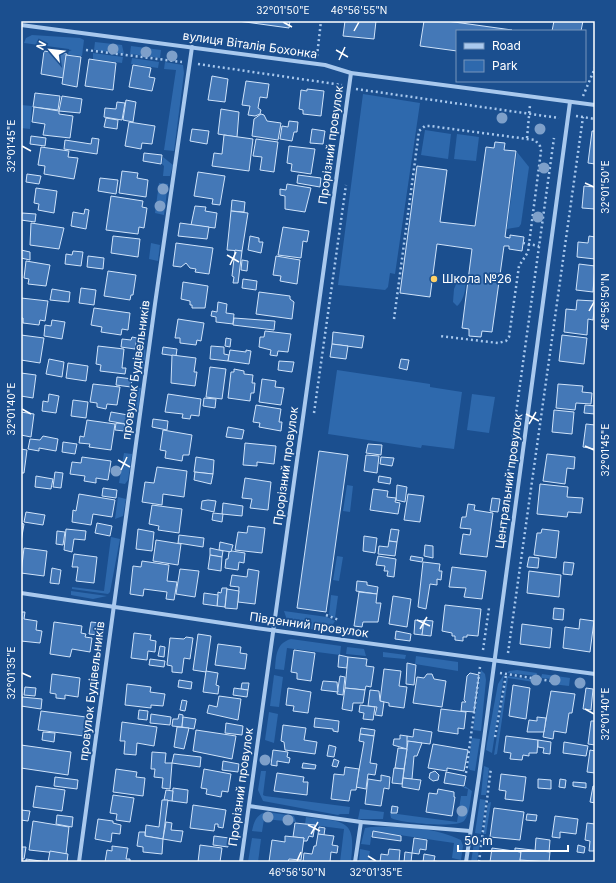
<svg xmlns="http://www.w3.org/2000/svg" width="616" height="883" viewBox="0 0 616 883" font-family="Inter,sans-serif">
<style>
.green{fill:#2e69ad}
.building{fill:#4478b7;stroke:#cfe3fa}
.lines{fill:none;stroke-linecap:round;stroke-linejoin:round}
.path{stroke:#a9c9ee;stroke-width:2.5;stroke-dasharray:2 3;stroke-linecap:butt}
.street{stroke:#a9c9ee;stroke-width:4}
.tree{fill:#7ea0ca}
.ticks{fill:none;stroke:#fff;stroke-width:1.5}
.poi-dot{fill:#ffd166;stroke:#1b4f8f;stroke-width:1.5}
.labels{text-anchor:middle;stroke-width:3.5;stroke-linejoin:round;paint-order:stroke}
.street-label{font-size:12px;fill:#fff;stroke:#1b4f8f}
.poi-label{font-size:12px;fill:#fff;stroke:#1b4f8f;text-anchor:start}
.neatline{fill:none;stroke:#fff;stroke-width:1.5}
.ticks-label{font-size:10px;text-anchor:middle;fill:#fff}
</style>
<rect width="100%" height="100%" fill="#1b4f8f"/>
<g class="green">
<polygon points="32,35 80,38 84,40 82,56 68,55 69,49 24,43 26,38"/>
<polygon points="95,42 122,45 124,54 94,50"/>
<polygon points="131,46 161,50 160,58 130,54"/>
<polygon points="93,53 123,57 122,63 93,59"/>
<polygon points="132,58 159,62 158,68 131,64"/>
<polygon points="165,62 183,65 184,73 174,151 164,150 176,70 164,69"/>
<polygon points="363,94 420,103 395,274 390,273 388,287 385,290 338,285"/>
<polygon points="21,105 32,106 30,129 21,128"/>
<polygon points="425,130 451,134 448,159 421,155"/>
<polygon points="457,134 479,137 476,161 454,159"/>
<polygon points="517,152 529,167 521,224 519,227 507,229"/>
<polygon points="163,157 173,165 170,176 163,176 164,166 162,164"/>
<polygon points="159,183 168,184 164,215 155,213"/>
<polygon points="151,243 160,245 158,261 149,259"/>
<path d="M460 275 464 276C468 283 464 301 457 306L453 302 454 289Z"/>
<path d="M138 340C151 346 144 362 142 374L133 372Z"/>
<polygon points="337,370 430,384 430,387 462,392 454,449 422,445 421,448 328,434"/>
<polygon points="133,387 141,388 138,411 129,410"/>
<polygon points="472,394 495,397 489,433 467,430"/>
<polygon points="124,453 132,454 128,480 125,484 119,483"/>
<polygon points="347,485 353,486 350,512 343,511"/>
<polygon points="118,497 126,499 123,516 115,519"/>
<polygon points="111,537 120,539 110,592 108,594 72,589 72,587 104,591"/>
<polygon points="337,556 343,557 339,581 333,580"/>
<polygon points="71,591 107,596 93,599 71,595"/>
<polygon points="331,595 338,596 335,618 329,615"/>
<polygon points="284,611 327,617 335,621 330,629 326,631 297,627 288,623"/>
<path d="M291 639 341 646 340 655 287 648 284 670 275 669C276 656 276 643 291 639Z"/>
<polygon points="347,647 364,649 366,656 346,654"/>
<polygon points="383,652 406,655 405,659 383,657"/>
<polygon points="416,656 458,662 458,671 415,664"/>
<polygon points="481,670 485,674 486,680 481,731 473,730"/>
<polygon points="517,670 537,673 536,676 507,673 509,671"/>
<polygon points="504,674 492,753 486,750 487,743 498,684"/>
<polygon points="542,674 570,678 569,686 552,684 552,679 541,678"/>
<polygon points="274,675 283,677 279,707 270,706"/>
<polygon points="508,676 535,680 534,682 508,678 497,754 494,755 506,679"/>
<polygon points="269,712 278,714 274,743 265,740"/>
<polygon points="472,738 480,739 475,771 470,770 468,767"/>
<polygon points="484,766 489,768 486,795 481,795"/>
<polygon points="261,771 266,771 263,795 265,796 350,807 349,814 340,814 338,815 263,801 258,790"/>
<path d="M465 786 472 791C470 799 470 814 464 821 457 828 399 823 391 818L390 813 457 822 461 796H467L468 789 464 788Z"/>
<polygon points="480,799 486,800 481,834 475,833"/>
<polygon points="491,802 486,834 483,834 488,803"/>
<polygon points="360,809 384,812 383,819 358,819"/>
<path d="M267 812 294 816 296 822 264 819 262 832 252 831C254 822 256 814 267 812Z"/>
<path d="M306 817C344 822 357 818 351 862H340L344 829 305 824Z"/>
<path d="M371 827C399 826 435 827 461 840L463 846 461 860 452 858 454 843 372 831 370 845 361 844 365 828Z"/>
<polygon points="252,838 261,839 258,862 248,862"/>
<polygon points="474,843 480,843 477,862 471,862"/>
<polygon points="360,849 370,851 368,862 359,862"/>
</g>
<g class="building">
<polygon points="238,21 290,21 289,28"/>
<polygon points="345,21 376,21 374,39 343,36"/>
<polygon points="424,21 447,21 512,30 457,31 457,51 420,46"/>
<polygon points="554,21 583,21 581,31 552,31"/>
<polygon points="44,51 67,54 64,78 41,74"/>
<polygon points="66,55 81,57 77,87 62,84"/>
<polygon points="89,59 116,63 113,90 85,86"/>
<polygon points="133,65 151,68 149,77 155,78 152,91 129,87"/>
<polygon points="212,76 228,79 225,102 208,100"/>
<polygon points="246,81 269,84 267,98 260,97 258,108 261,110 260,114 255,116 248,115 250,106 242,105"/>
<polygon points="307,89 324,91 321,116 303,114 303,110 299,109 301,90 307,91"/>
<polygon points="35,93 60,96 58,110 33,107"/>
<polygon points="62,96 82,99 80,113 59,111"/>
<polygon points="126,100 136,102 133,122 123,120"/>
<polygon points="117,102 125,103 122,120 104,117 105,108 116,109"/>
<polygon points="34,107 59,111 59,114 73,116 70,138 43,135 45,124 32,122"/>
<polygon points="221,109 239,112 237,137 218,134"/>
<polygon points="261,114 264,115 267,121 281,123 278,140 252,136 254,119"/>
<polygon points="106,118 118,120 117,129 104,127"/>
<polygon points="289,121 298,122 297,132 294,132 292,141 280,139 282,126 288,127"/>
<polygon points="129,122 155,126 152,144 142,143 141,149 125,146"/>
<polygon points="192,129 209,131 207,144 190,141"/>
<polygon points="312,129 325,131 323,144 310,143"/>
<polygon points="592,131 595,131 595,164 588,163"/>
<polygon points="224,135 253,139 249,171 212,166 214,153 222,154"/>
<polygon points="31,136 46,138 45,146 30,144"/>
<polygon points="92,138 99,139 97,154 64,149 65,140 91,144"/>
<polygon points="256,139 278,142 274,172 260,170 262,157 253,156"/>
<polygon points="495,142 505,143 504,150 516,151 505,237 510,238 510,235 524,237 522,251 509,249 509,246 504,246 492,332 482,331 481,337 469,336 469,329 462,328 472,249 437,244 430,297 400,293 417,166 447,170 440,222 475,226 486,147 494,148"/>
<polygon points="289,146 315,149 311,174 291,171 292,164 287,163"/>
<polygon points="41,147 69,151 68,157 78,158 74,179 44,174 45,166 38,165"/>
<polygon points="144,153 162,155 161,164 143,161"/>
<polygon points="122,171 138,173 137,178 148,180 146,197 119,193"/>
<polygon points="198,172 225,176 220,205 212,204 213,199 194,196"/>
<polygon points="27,174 41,176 39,184 26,182"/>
<polygon points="298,175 321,178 320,187 297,183"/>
<polygon points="100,178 118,180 116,194 98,191"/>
<polygon points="287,184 311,188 305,212 285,209 285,196 280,195 280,189 286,190"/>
<polygon points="584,186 595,187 595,209 582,208"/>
<polygon points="36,188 57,191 54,213 38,210 39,204 34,203"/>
<polygon points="111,196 143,201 142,207 147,208 144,228 139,227 138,234 106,230"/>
<polygon points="232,200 245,202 244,212 231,211"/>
<polygon points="195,206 206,207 205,211 217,213 215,228 191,225"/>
<polygon points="85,209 89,210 86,229 71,226 73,212 84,214"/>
<polygon points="231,211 248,213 242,251 227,250"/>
<polygon points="22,213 36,214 35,222 21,220"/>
<polygon points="31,223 64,228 59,249 30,245"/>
<polygon points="180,223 209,227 207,239 178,236"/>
<polygon points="283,227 309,231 307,242 303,241 301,258 278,255"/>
<polygon points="113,236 140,239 138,257 111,253"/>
<polygon points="250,236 259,238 259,242 263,242 261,253 248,250"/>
<polygon points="589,236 595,237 595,259 577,257 578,242 588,243"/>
<polygon points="176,243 213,248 209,274 195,272 196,269 190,268 186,263 181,267 173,266"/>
<polygon points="21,250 30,252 30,260 21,258"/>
<polygon points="235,250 242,251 238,283 233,283 234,277 232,276"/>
<polygon points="73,251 83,252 81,266 65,264 66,254 72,255"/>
<polygon points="88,256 104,258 103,269 87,267"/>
<polygon points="276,256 300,260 297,284 280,281 281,276 273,275"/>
<polygon points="242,260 248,261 247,271 241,270"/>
<polygon points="26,261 50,265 46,286 28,284 29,279 24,278"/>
<polygon points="579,264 595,266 593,292 576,290"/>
<polygon points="108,271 136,275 133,295 131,295 130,300 104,296"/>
<polygon points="243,279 257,281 256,290 242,288"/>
<polygon points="183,282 208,286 205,308 192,308 192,305 190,305 190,301 181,299"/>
<polygon points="81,288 96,290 94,305 79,303"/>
<polygon points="52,289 70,292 69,302 50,300"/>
<polygon points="259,292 290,296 290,299 294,302 292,319 256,314"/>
<polygon points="21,298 48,301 45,321 40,320 39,325 23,323 23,318 21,318"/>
<polygon points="577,300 595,301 593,320 588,319 587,335 564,332 566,309 576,310"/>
<polygon points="218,302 227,304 226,313 234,314 233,324 216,322 216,317 211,316 212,311 217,312"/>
<polygon points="94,308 130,313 128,330 122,329 121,335 101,332 102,327 91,325"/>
<polygon points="234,318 275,321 274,330 233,325"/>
<polygon points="178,319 204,323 201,341 197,340 196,345 180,343 180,338 175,338"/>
<polygon points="52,320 65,322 62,339 44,336 45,325 51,326"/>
<polygon points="265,331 291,334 288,352 278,351 277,356 270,355 271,350 259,347 260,337 264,337"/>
<polygon points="333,332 364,336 362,348 332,344"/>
<polygon points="21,335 44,338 40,363 21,360"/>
<polygon points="562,335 587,338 584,364 559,361"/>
<polygon points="132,337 137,338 135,349 121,347 122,339 131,340"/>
<polygon points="226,338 231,339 230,347 225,346"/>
<polygon points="332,344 348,346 346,359 330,357"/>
<polygon points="98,346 124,349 122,368 126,368 125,374 100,371 101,365 96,364"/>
<polygon points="211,346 224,347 224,354 229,355 228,361 210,359"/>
<polygon points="163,347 177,349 176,356 162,354"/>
<polygon points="230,350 246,352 246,350 251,351 249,364 228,361"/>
<polygon points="172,355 196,358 194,372 197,372 195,386 171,383"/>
<polygon points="49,359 64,362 62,377 46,374"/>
<polygon points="401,359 409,360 407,370 399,368"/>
<polygon points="279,361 294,362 292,372 278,370"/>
<polygon points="68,363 88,366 86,381 66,378"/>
<polygon points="210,367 226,369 222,399 206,397"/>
<polygon points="234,369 244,371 244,374 253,375 252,383 255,383 254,393 251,393 250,401 228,398 231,372 234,372"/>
<polygon points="21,373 36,375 33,398 21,396"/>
<polygon points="117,377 132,379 131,387 116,385"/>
<polygon points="262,379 276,381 275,387 284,388 281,405 259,402"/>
<polygon points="93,384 120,387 117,405 107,404 106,409 97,407 97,403 90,402"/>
<polygon points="558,384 583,386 582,392 592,393 591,404 576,403 575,410 556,408"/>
<polygon points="49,394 59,396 56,413 42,411 43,401 48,402"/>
<polygon points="168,394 201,399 199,416 191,415 190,419 182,418 183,414 165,412"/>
<polygon points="204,398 216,399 215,408 203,406"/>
<polygon points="73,400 88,402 86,418 71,416"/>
<polygon points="256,405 281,409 279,422 282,422 281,431 259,427 260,423 253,422"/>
<polygon points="585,405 595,406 595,414 584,413"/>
<polygon points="554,410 574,412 572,434 552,432"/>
<polygon points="21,412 34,414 31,437 21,435"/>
<polygon points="111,412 128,415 126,424 109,421"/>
<polygon points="153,419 168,421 167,430 152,427"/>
<polygon points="87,420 115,424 111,450 89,447 90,444 79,443 80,436 84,437"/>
<polygon points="116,423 125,424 124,431 115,430"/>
<polygon points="586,424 595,425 595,449 583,447"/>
<polygon points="228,427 244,430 242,439 226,437"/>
<polygon points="163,430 192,435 189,455 183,455 182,461 165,458 166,451 160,450"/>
<polygon points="43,436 58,439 56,451 39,448 39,451 28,449 30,439 40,440"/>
<polygon points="63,442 77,444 75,454 62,452"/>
<polygon points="245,443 276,446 274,464 257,462 257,466 243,465"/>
<polygon points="368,444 382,445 381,455 366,453"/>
<polygon points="21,449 27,450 24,473 21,473"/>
<polygon points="319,451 348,455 326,612 297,608"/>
<polygon points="547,454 575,457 574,469 567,468 565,484 543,481"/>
<polygon points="366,455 379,456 377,473 364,471"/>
<polygon points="82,457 111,461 108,480 96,478 96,483 84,481 85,476 70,474 72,462 81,463"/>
<polygon points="196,457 214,460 213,474 194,472"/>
<polygon points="381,457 394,458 392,466 380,464"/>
<polygon points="157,467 187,471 184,497 163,494 162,505 142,502 145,482 154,483"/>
<polygon points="55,472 63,473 61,488 53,487"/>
<polygon points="195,472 213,474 211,484 194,480"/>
<polygon points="36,476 53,479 51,489 35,487"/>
<polygon points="379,476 391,478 390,484 378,482"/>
<polygon points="245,478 271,482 268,510 250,508 252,499 242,498"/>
<polygon points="540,484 568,487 567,497 583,498 581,513 568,512 567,517 537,514"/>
<polygon points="397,485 407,487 405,502 396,500"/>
<polygon points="103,488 117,490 116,498 102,496"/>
<polygon points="373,489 388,491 387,497 396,498 395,502 400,503 398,514 370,510"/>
<polygon points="79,494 115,500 112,517 93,514 91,525 72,522 73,510 76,511"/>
<polygon points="408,494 424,496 420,522 404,520"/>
<polygon points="492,498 500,499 498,512 490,511"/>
<polygon points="208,500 216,501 214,512 201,509 202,501"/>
<polygon points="223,503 243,506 242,516 222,514"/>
<polygon points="468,504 475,505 474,510 493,513 487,557 460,554 463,534 470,535 471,529 460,528 462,517 466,517"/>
<polygon points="152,505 182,509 179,533 158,530 159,526 149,524"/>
<polygon points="26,512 45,515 43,525 24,522"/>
<polygon points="213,513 223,514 222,522 212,520"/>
<polygon points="21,523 24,524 21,542"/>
<polygon points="97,523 112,526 110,536 95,533"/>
<polygon points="248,526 265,528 262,553 235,550 238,532 247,533"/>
<polygon points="66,529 86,531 85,540 74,539 72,552 64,550"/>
<polygon points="138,529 154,532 152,551 136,549"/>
<polygon points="391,529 399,530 397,542 389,541"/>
<polygon points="542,529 559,531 556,558 534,555 537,533 541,533"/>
<polygon points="57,531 65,532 63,545 56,544"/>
<polygon points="179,535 204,538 203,547 178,543"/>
<polygon points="364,536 377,538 375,553 363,551"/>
<polygon points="156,540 181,544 178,565 153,561"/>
<polygon points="389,541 397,542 395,556 378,554 379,546 388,547"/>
<polygon points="220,542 233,545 231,552 219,550"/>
<polygon points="425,545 433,546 433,558 424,556"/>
<polygon points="24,548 47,551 44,576 21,573"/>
<polygon points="210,548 223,551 222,557 210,555"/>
<polygon points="232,551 245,553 244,563 239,562 238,570 225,568 226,559 228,559 229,552"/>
<polygon points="74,554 97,557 94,583 76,581 78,567 72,567"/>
<polygon points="210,555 222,557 221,571 208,569"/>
<polygon points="378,556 396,559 394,577 387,576 388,571 384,571 385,566 376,565"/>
<polygon points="411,556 423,558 422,562 410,560"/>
<polygon points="529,557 539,558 538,568 527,567"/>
<polygon points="142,561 169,565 167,581 177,582 174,600 166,599 167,592 144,589 143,596 130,594 133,566 141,567"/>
<polygon points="423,562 440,564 439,571 442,571 441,580 437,579 437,585 430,584 426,609 418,607"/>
<polygon points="564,562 574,563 572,575 563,574"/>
<polygon points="452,567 486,571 482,599 464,597 466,588 449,587"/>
<polygon points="52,568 61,570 59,584 50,583"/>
<polygon points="180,569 199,571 195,597 176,594"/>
<polygon points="248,569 259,571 255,604 238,602 239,587 230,586 232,575 247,577"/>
<polygon points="529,571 561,575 559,597 527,593"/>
<polygon points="357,581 367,582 367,585 378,587 377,594 356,591"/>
<polygon points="222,588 227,588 225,607 217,606 218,592 221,593"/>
<polygon points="227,589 239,591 237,609 225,608"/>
<polygon points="359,592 377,594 376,603 381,603 378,622 363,622 362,627 354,626"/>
<polygon points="204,593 218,595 217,606 203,604"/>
<polygon points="393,596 411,599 407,627 389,624"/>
<polygon points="445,605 481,609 478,636 467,635 467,637 463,637 463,641 455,640 455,636 452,636 452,633 442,631"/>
<polygon points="554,608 564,609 563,620 553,619"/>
<polygon points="21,612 25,612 24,619 37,621 36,630 42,631 40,643 21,641"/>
<polygon points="580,619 594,621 590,652 563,648 565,627 579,629"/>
<polygon points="415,620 424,621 422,635 414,634"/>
<polygon points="424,620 433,621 431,636 422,635"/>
<polygon points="54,622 82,626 81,633 86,634 85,637 92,638 90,652 72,649 70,657 50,654"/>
<polygon points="91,622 100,623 98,635 89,634"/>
<polygon points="522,624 552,628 550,648 520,644"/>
<polygon points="396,631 411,634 410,641 395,639"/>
<polygon points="134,633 151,635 150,640 156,641 155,652 148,651 147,660 131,658"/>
<polygon points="198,634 211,636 206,672 193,670"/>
<polygon points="186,637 193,638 190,659 184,658 182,673 172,672 172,666 167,665 170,638 184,639"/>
<polygon points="218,644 241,647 240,653 247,654 245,669 215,665"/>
<polygon points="160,646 165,647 164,657 158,656"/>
<polygon points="294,650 315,653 311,681 297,679 297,673 291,672"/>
<polygon points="339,655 348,657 347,668 338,667"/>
<polygon points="348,657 367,659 366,666 374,667 371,687 366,686 365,690 345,688"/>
<polygon points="150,659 165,661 164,667 149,665"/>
<polygon points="407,663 416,665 414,685 406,684"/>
<polygon points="384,669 401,671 399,686 407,687 404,708 389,706 389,703 380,701"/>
<polygon points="206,671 218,673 216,685 219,686 218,694 203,692"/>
<polygon points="470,673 479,675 474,712 461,711 462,702 466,702 464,700 467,676"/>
<polygon points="52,674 80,678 78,697 65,695 65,699 56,698 56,694 50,693"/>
<polygon points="427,674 432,674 434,679 446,681 442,707 413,703 417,677 424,678"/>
<polygon points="340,676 345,677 343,695 337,694"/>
<polygon points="179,680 192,682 191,689 178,687"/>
<polygon points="323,681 337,682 338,692 321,690"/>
<polygon points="242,683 249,683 248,690 241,689"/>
<polygon points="127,684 151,687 150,692 165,694 163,706 151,705 151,708 125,705"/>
<polygon points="513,685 530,688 526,719 509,716"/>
<polygon points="25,687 36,688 35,696 24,695"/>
<polygon points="234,688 248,690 247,697 233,695"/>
<polygon points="288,688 311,692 308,713 293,711 294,706 286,705"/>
<polygon points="345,688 365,690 363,703 353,703 352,711 342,709"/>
<polygon points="586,688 593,689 591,710 583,709"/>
<polygon points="370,690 379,691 380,701 384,702 382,716 375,715 377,707 368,706"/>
<polygon points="551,691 575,694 572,713 569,713 566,733 554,731 553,739 543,737"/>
<polygon points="219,696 241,699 238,720 207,713 209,705 217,707"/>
<polygon points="22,697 42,699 41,709 21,706"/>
<polygon points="182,700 187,701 185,711 180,710"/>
<polygon points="360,705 375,707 373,720 363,719 364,713 359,712"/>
<polygon points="441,709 466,712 464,729 458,728 458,734 438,731"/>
<polygon points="139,710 148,711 147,720 138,719"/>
<polygon points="41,711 86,717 84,736 38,730"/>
<polygon points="151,714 171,717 170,725 150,723"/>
<polygon points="179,714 183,715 182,727 172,726 173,719 178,719"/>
<polygon points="183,717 196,719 194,729 182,727"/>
<polygon points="537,717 546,718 544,732 527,732 529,720 537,721"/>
<polygon points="315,718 339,721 338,732 333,731 333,729 314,727"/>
<polygon points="591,721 595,721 595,745 588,744"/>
<polygon points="122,722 157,727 154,746 137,743 136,755 124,754 125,741 120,741"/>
<polygon points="226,723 243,726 242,735 225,733"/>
<polygon points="283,725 306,728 304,740 317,742 315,754 285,750 284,742 281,741"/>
<polygon points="177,727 189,728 184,749 174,747"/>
<polygon points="361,728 375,730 374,736 360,734"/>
<polygon points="414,729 432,732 430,744 406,741 407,736 413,737"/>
<polygon points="196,730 236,736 232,759 193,751"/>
<polygon points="43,732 55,733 54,742 42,740"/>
<polygon points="360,734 374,736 370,763 377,764 375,775 368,774 366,789 356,787 364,742 359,741"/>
<polygon points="400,735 407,736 407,749 393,745 394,739 400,739"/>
<polygon points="506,736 538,740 537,753 529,753 529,756 523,755 522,760 510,759 511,753 504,752"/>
<polygon points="538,740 551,742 550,754 543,753 544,748 538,747"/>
<polygon points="408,741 422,743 417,756 414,756 412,779 403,778"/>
<polygon points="564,742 588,746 586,756 563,753"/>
<polygon points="433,744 468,750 464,771 447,768 447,771 428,768"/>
<polygon points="21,745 71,752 68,775 21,768"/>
<polygon points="329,745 336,747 334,757 327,756"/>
<polygon points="398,748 407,749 404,769 395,768"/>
<polygon points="273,750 288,752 287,757 290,758 289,763 277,761 277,766 271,765"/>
<polygon points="590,750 595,751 595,773 587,772"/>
<polygon points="152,752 166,753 165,763 172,763 170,789 162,788 163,778 154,777 155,769 151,769"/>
<polygon points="174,754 201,757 200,767 172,763"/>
<polygon points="334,759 339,761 337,767 332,766"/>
<polygon points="223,761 239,764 238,772 222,770"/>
<polygon points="303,763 316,765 315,769 302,768"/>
<polygon points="345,767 359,769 356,790 351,790 349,801 331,799 334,774 344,775"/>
<polygon points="394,768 404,769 402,784 392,783"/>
<polygon points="116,769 137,772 136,777 145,778 143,796 113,792"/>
<polygon points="204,769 231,774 228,792 222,791 221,797 206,794 207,789 201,788"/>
<polygon points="435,771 439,775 438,780 433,781 429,778 430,773"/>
<polygon points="446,772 466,776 464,786 444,783"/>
<polygon points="277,773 304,777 303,782 308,782 307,795 274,791"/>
<polygon points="501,774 526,777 523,801 505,799 506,791 499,790"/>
<polygon points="381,775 390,777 389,789 384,788 381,806 365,804 368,779 381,781"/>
<polygon points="55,777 78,780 77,789 54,786"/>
<polygon points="403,778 421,780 419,790 402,787"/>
<polygon points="538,779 551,780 551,789 538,788"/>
<polygon points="560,779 566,780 565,788 559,787"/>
<polygon points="573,782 586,783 586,788 573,786"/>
<polygon points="36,786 65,790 62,811 33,807"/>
<polygon points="593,786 595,786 595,803 590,802"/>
<polygon points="173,788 188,790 187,803 172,801"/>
<polygon points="438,789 454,792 454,797 455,797 452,816 426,812 429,793 437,794"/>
<polygon points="166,790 173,791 172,801 164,800"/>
<polygon points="113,795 134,798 130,822 116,820 117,814 110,813"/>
<polygon points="162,800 168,800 163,839 145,836 146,825 159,827"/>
<polygon points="193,805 226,810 223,828 218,827 218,824 215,824 214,831 190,828"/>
<polygon points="392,806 398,807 397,813 391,813"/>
<polygon points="494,808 524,812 520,840 490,837"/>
<polygon points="21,810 30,811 28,821 21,820"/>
<polygon points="527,814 537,815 536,821 526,820"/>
<polygon points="57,815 73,817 72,827 56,824"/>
<polygon points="555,816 578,819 576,834 560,832 560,838 552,837"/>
<polygon points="98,819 113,821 113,823 121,825 120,834 112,833 111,842 95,839"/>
<polygon points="33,821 69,827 66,854 29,850"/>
<polygon points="166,822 172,823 171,830 183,831 181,842 163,839"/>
<polygon points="295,823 315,825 313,837 309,836 307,841 303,841 304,838 293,837"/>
<polygon points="587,823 595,824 594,851 589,851 590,841 585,840"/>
<polygon points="319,827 325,828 324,835 318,834"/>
<polygon points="373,831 401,836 401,841 372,837"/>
<polygon points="139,832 145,832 145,836 163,839 162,854 143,852 143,847 137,846"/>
<polygon points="318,834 334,836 332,845 338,846 337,853 331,852 330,862 303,862 304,853 312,854 314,846 316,846"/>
<polygon points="214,836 229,838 228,847 213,845"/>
<polygon points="285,836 304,838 301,860 289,859 288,862 269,862 272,840 285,842"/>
<polygon points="414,838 427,840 426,850 420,849 419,854 412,853"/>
<polygon points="536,838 550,840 549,852 535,851"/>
<polygon points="200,845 222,848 220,862 198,862"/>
<polygon points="578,845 585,847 584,853 577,852"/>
<polygon points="112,846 128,848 126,859 130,859 130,862 105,862 107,850 112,851"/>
<polygon points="21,847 26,847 24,859 21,859"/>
<polygon points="492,848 521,852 520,862 490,862"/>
<polygon points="515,848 550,852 549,862 520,860 521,852 515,851"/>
<polygon points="389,849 400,850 399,862 380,862 381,854 388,855"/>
<polygon points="50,851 68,854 67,862 48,862"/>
<polygon points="405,852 412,853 411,862 404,862"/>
<polygon points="424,854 435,856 434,861 441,862 423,862"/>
<polygon points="26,859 48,862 50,862 26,862"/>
</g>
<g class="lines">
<g class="path">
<polyline points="86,50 182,62"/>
<polyline points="317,56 321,21"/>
<polyline points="198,64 342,85"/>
<polyline points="356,89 559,118"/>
<polyline points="583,96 595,68"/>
<polyline points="576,116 595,119"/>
<polyline points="527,138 530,105"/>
<polyline points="523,243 539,246"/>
<polyline points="394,319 419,131 425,126 430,126 535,140 540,146 541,151 528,252 519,266 509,337 506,341 498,343 440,336"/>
<polyline points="314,413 346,185"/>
<polyline points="506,486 554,138"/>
<polyline points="326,615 339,620"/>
<polyline points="483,650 489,608"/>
<polyline points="508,653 583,117"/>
<polyline points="500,673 551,681"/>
<polyline points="495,737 506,675"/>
<polyline points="466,773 480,667"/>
<polyline points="479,862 491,768"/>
</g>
<g class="street">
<polyline points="21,25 325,65 351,73 595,105"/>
<polyline points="21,593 249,627 595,674"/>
<polyline points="249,806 361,822 470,831"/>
<polyline points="79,862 155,304 192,47"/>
<polyline points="241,862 351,73"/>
<polyline points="355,862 361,822"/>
<polyline points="466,862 479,776 570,102"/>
</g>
</g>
<g class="tree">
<circle cx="113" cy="49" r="5.5"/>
<circle cx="146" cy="52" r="5.5"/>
<circle cx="172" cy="56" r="5.5"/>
<circle cx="502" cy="118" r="5.5"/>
<circle cx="540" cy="129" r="5.5"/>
<circle cx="544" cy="168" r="5.5"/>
<circle cx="163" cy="189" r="5.5"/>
<circle cx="160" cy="206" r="5.5"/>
<circle cx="538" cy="217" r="5.5"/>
<circle cx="116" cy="471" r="5.5"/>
<circle cx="536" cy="680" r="5.5"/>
<circle cx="555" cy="680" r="5.5"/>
<circle cx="580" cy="683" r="5.5"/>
<circle cx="265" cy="760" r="5.5"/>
<circle cx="462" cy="811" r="5.5"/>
<circle cx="268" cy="817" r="5.5"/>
<circle cx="288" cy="820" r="5.5"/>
</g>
<path class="ticks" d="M283 22 292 27M354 31 359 22M336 50 348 57M339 60 345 47M22 146 31 151M585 183 594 187M227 255 239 262M230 265 236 252M589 311 594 302M22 409 31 414M526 414 539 421M529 424 536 412M585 446 594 450M118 460 130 467M121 470 127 457M417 620 430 626M420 629 427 617M22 673 31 677M585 709 594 714M308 825 320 831M311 834 318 822M368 856 376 861M297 861 301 852"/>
<circle class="poi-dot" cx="434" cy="279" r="4"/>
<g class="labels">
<g class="street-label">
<text transform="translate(250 45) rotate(8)" y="4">вулиця Віталія Бохонка</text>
<text transform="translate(331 145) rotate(-82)" y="4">Прорізний провулок</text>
<text transform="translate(136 370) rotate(-82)" y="4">провулок Будівельників</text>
<text transform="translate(286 466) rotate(-82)" y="4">Прорізний провулок</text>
<text transform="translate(509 481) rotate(-82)" y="4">Центральний провулок</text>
<text transform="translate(309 625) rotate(8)" y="4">Південний провулок</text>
<text transform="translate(92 691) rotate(-83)" y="4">провулок Будівельників</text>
<text transform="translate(241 787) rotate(-82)" y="4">Прорізний провулок</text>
</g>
<g class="poi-label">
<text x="442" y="283">Школа №26</text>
</g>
</g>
<rect width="616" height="883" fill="none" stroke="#1b4f8f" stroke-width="44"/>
<rect x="456" y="30" width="130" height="52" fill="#1b4f8f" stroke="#7695bc"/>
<rect x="464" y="43" width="20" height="6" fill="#a9c9ee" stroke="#7695bc"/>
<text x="492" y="50" font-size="12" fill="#ffffff">Road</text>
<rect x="464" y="60" width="20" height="12" fill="#2e69ad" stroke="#7695bc"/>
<text x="492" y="70" font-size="12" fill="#ffffff">Park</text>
<g transform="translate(50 50) rotate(298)" stroke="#1b4f8f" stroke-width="3" paint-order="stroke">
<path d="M0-3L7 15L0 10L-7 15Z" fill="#ffffff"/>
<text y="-6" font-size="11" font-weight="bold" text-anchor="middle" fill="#ffffff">N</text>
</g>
<path d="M458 845v6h110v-6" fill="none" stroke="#ffffff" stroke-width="2"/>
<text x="464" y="845" font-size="12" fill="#ffffff" stroke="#1b4f8f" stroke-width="3" paint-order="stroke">50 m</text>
<rect x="22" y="22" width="572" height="839" class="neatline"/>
<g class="ticks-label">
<text x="283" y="14">32°01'50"E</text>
<text x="359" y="14">46°56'55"N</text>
<text transform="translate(11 146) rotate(-90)" y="4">32°01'45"E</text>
<text transform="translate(605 187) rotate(-90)" y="4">32°01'50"E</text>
<text transform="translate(605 302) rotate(-90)" y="4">46°56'50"N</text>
<text transform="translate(11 409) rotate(-90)" y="4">32°01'40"E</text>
<text transform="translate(605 450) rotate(-90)" y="4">32°01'45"E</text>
<text transform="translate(11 673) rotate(-90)" y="4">32°01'35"E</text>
<text transform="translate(605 714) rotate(-90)" y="4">32°01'40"E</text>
<text x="297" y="876">46°56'50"N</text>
<text x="376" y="876">32°01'35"E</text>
</g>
</svg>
